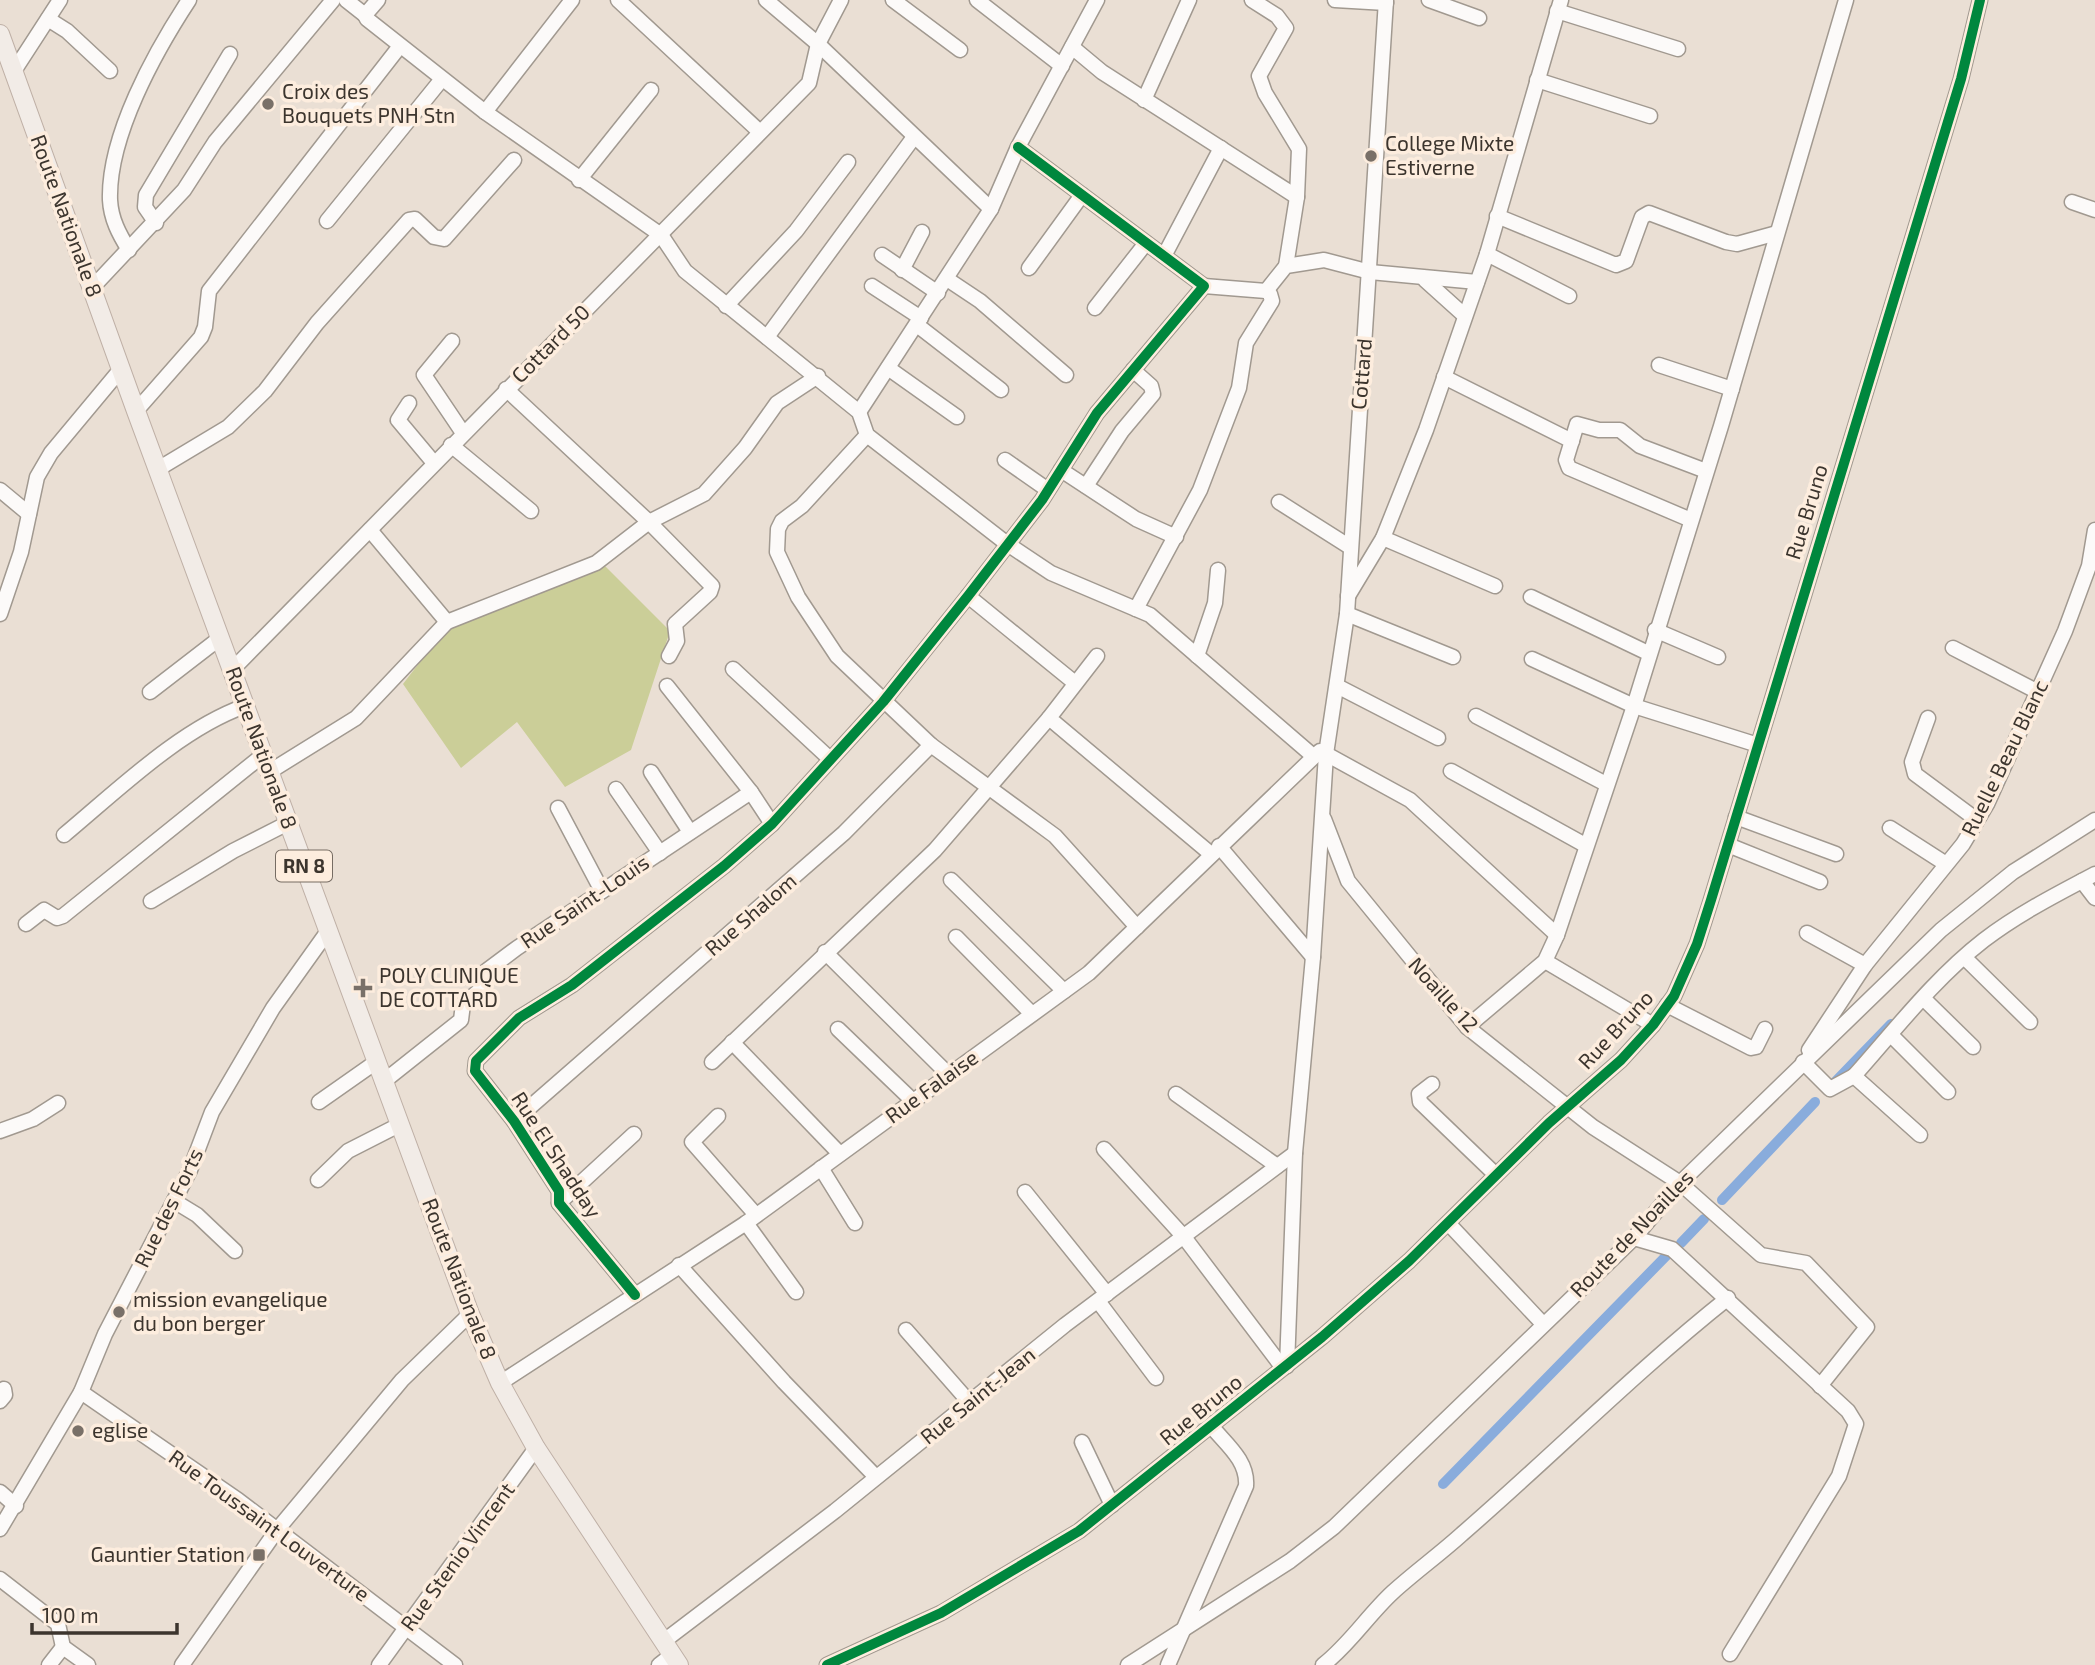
<svg xmlns="http://www.w3.org/2000/svg" width="2095" height="1665" viewBox="0 0 2095 1665" font-family="'Exo 2',sans-serif">
<style>
.green{fill:#cbce98}
.lines{fill:none;stroke-linecap:round;stroke-linejoin:round}
.canal{stroke:#89acdc;stroke-width:10}
.minor-casing{stroke:#a19990;stroke-width:17}
.major-casing{stroke:#bfb0a6;stroke-width:20}
.minor{stroke:#fcfaf9;stroke-width:14}
.major{stroke:#f2ece7;stroke-width:18}
.cycleway-casing{stroke:#fdedde;stroke-width:15}
.cycleway{stroke:#00873e;stroke-width:10}
.poi-dot{fill:#797068;stroke:#fdedde;stroke-width:2.5}
.labels{text-anchor:middle;stroke-width:7;stroke-linejoin:round;paint-order:stroke}
.shield{fill:#fdedde;stroke:#766c63;stroke-width:2}
.shield-label{font-size:19px;font-weight:bold;fill:#3c352e}
.poi-label{font-size:21px;fill:#3c352e;stroke:#fdedde;text-anchor:start}
.street-label{font-size:21px;fill:#3c352e;stroke:#fdedde}
</style>
<rect width="100%" height="100%" fill="#eadfd4"/>
<polygon class="green" points="603,564 670,631 631,750 565,787 517,722 461,768 403,684 446,628"/>
<g class="lines">
<g class="canal">
<polyline points="1834,1083 1891,1024"/>
<polyline points="1722,1200 1815,1102"/>
<polyline points="1681,1243 1704,1219"/>
<polyline points="1443,1484 1670,1252"/>
</g>
<g class="minor-casing">
<g id="minor">
<polyline points="346,0 365,15"/>
<polyline points="378,0 365,15 367,19 485,112 661,235 685,271 859,412 867,435 1006,543 1051,573 1150,615 1312,755"/>
<polyline points="618,0 760,132"/>
<polyline points="766,0 818,44 991,209"/>
<polyline points="893,0 960,50"/>
<polyline points="977,0 1062,66"/>
<polyline points="1252,0 1277,16 1286,28 1259,76 1265,93 1299,149 1297,197 1286,266"/>
<polyline points="1335,0 1386,3"/>
<polyline points="1429,0 1479,18"/>
<polyline points="1557,11 1678,49"/>
<polyline points="48,19 67,31 110,71"/>
<polyline points="1072,47 1102,72 1297,197"/>
<polyline points="14,71 60,0"/>
<polyline points="1537,80 1650,116"/>
<polyline points="1144,100 1189,0"/>
<polyline points="485,112 572,0"/>
<polyline points="579,180 651,90"/>
<polyline points="2072,202 2095,210"/>
<polyline points="1497,216 1616,265 1626,261 1642,217 1649,213 1726,242 1737,244 1777,233"/>
<polyline points="327,221 442,79"/>
<polyline points="156,223 145,207 146,195 230,54"/>
<path d="M129 250C119 234 111 219 110 200 108 136 155 52 189 0"/>
<polyline points="1487,254 1569,296"/>
<polyline points="882,255 938,293"/>
<polyline points="1164,256 1221,148"/>
<polyline points="1029,268 1082,195"/>
<polyline points="902,270 922,232"/>
<polyline points="947,279 980,301 1066,375"/>
<polyline points="1425,280 1465,316"/>
<polyline points="872,286 921,318"/>
<polyline points="91,289 184,190 215,142 333,0"/>
<polyline points="1266,291 1286,266 1324,260 1370,272 1477,282"/>
<polyline points="726,306 796,231 848,162"/>
<polyline points="1095,308 1146,243"/>
<polyline points="917,325 1001,390"/>
<polyline points="767,337 914,137"/>
<polyline points="452,341 424,375 463,433"/>
<polyline points="1659,365 1732,389"/>
<polyline points="888,368 957,417"/>
<polyline points="1444,377 1572,441"/>
<polyline points="506,389 649,522 712,586 710,592 675,624 677,641 669,656"/>
<polyline points="409,403 398,420 434,463"/>
<polyline points="136,411 201,337 205,327 209,291 400,46"/>
<polyline points="859,412 991,209 1018,147 1097,0"/>
<polyline points="451,445 531,511"/>
<polyline points="1005,460 1048,490"/>
<polyline points="158,469 228,427 265,391 317,323 409,220 415,219 434,237 444,239 514,160"/>
<polyline points="1061,470 1136,519 1176,537"/>
<polyline points="1086,486 1122,431 1153,394 1151,386 1133,370"/>
<polyline points="0,490 29,514"/>
<polyline points="1279,502 1350,547"/>
<polyline points="1691,520 1569,468 1566,460 1577,424 1599,430 1620,430 1640,446 1706,471"/>
<polyline points="370,530 447,622"/>
<polyline points="1383,538 1495,586"/>
<polyline points="968,596 1075,683"/>
<polyline points="1348,596 1383,538 1426,430 1487,254 1561,0"/>
<polyline points="1531,597 1648,653"/>
<polyline points="1136,609 1200,490 1239,388 1246,343 1272,301 1270,294 1266,291 1204,286"/>
<polyline points="0,614 21,552 37,477 51,453 121,369"/>
<polyline points="1347,614 1453,657"/>
<polyline points="1655,630 1718,657"/>
<polyline points="1953,648 2038,692"/>
<polyline points="1097,656 1049,718 1211,854"/>
<polyline points="1197,656 1215,603 1218,570"/>
<polyline points="1532,659 1634,706 1758,745"/>
<polyline points="733,669 830,759"/>
<polyline points="232,670 809,83 818,44 841,0"/>
<polyline points="667,686 751,792"/>
<polyline points="1337,686 1438,738"/>
<polyline points="150,692 220,638"/>
<polyline points="1476,716 1606,784"/>
<polyline points="1928,718 1912,762 1915,774 1977,820"/>
<polyline points="931,745 1055,836 1137,927"/>
<polyline points="1326,754 1410,800 1557,935"/>
<polyline points="1451,771 1585,845"/>
<polyline points="269,772 356,718 447,622 596,563 649,522 704,494 745,448 777,403 818,376"/>
<polyline points="651,772 690,832"/>
<polyline points="616,789 660,853"/>
<polyline points="558,808 602,891"/>
<polyline points="1736,817 1836,854"/>
<polyline points="1324,819 1348,881 1467,1027 1593,1127 1680,1183 1761,1255 1806,1263 1867,1327 1820,1386"/>
<polyline points="1890,828 1946,864"/>
<path d="M64 835C117 791 180 729 245 706"/>
<polyline points="1728,845 1820,882"/>
<polyline points="1219,846 1313,957"/>
<polyline points="951,880 1064,991"/>
<polyline points="2082,881 2095,898"/>
<polyline points="151,901 233,851 288,823"/>
<polyline points="26,924 44,910 57,918 63,916 263,755"/>
<polyline points="1807,933 1865,965"/>
<polyline points="956,937 1032,1014"/>
<polyline points="825,952 949,1075"/>
<polyline points="1965,958 2030,1022"/>
<polyline points="1545,961 1653,1025"/>
<polyline points="1924,999 1973,1047"/>
<polyline points="1667,1005 1751,1048 1756,1047 1765,1029"/>
<polyline points="1467,1027 1545,961 1557,935 1634,706 1721,426 1846,0"/>
<polyline points="838,1029 913,1101"/>
<polyline points="1891,1035 1948,1092"/>
<polyline points="732,1042 840,1154"/>
<polyline points="1809,1050 1865,965 1963,844 1987,804 2065,631 2089,566 2095,530"/>
<polyline points="712,1062 935,850 1049,718"/>
<polyline points="1803,1062 1830,1089 1854,1076 1920,1135"/>
<path d="M1854 1076C1895 1030 1935 978 1984 940 2018 914 2057 894 2095 874"/>
<polyline points="383,1082 461,1020 463,1004 479,991 486,971 517,948 751,792 772,824"/>
<polyline points="1432,1084 1419,1094 1420,1102 1496,1175"/>
<polyline points="1176,1094 1277,1166"/>
<polyline points="319,1102 376,1062"/>
<polyline points="718,1116 692,1142 756,1215"/>
<polyline points="514,1121 844,833 931,745 837,656 798,597 777,552 778,529 782,521 802,506 867,435"/>
<polyline points="0,1131 33,1119 58,1103"/>
<polyline points="1104,1149 1184,1237 1283,1368"/>
<polyline points="821,1168 855,1223"/>
<polyline points="318,1180 348,1151 399,1125"/>
<polyline points="1025,1192 1107,1294"/>
<polyline points="174,1201 197,1215 235,1251"/>
<polyline points="559,1203 634,1134"/>
<polyline points="746,1223 796,1292"/>
<polyline points="1448,1223 1543,1324"/>
<polyline points="1634,1238 1672,1249 1848,1411 1856,1424 1839,1476 1730,1654"/>
<polyline points="679,1265 784,1382 876,1477"/>
<polyline points="635,1295 559,1203 559,1191 514,1121 475,1071 476,1061 519,1018 572,985 724,866 772,824 883,702 968,596 1042,500 1097,413 1204,286 1018,147"/>
<polyline points="1098,1301 1156,1378"/>
<polyline points="906,1330 970,1403"/>
<polyline points="1287,1366 1295,1153 1313,957 1326,754 1347,614 1386,0"/>
<polyline points="500,1383 746,1223 1089,973 1320,751"/>
<polyline points="81,1392 238,1500 455,1665"/>
<polyline points="0,1401 5,1395 4,1389"/>
<polyline points="1082,1442 1112,1505"/>
<polyline points="0,1492 16,1506"/>
<polyline points="0,1529 81,1392 105,1334 190,1170 212,1112 273,1008 328,931"/>
<polyline points="0,1579 58,1624 63,1647 88,1665"/>
<polyline points="664,1641 835,1511 1065,1325 1295,1153"/>
<polyline points="49,1665 63,1647"/>
<polyline points="182,1665 277,1530 402,1380 470,1314"/>
<polyline points="379,1665 536,1448"/>
<polyline points="659,1665 673,1654"/>
<polyline points="827,1665 941,1613 1079,1531 1322,1337 1409,1261 1549,1123 1621,1060 1653,1025 1674,996 1697,944 1711,900 1961,79 1980,0"/>
<polyline points="1128,1665 1290,1561 1334,1527 1634,1238 1680,1183 1941,930 2013,872 2095,820"/>
<path d="M1168 1665 1246 1486C1248 1461 1227 1445 1212 1427"/>
<path d="M1323 1665C1350 1644 1368 1615 1393 1592 1415 1572 1440 1554 1462 1534 1552 1456 1635 1372 1728 1298"/>
</g>
</g>
<g class="major-casing">
<polyline id="major" points="0,34 136,411 470,1314 500,1383 536,1448 679,1665"/>
</g>
<use href="#minor" class="minor"/>
<use href="#major" class="major"/>
<g class="cycleway-casing">
<g id="cycleway">
<polyline points="635,1295 559,1203 559,1191 514,1121 475,1071 476,1061 519,1018 572,985 724,866 772,824 883,702 968,596 1042,500 1097,413 1204,286 1018,147"/>
<polyline points="827,1665 941,1613 1079,1531 1322,1337 1409,1261 1549,1123 1621,1060 1653,1025 1674,996 1697,944 1711,900 1961,79 1980,0"/>
</g>
</g>
<use href="#cycleway" class="cycleway"/>
</g>
<g class="poi-dot">
<circle cx="268" cy="104" r="7"/>
<circle cx="1371" cy="156" r="7"/>
<path d="M359.5 977.5h7v7h7v7h-7v7h-7v-7h-7v-7h7z"/>
<circle cx="119" cy="1312" r="7"/>
<circle cx="78" cy="1431" r="7"/>
<rect x="252" y="1548" width="14" height="14" rx="3.5"/>
</g>
<g class="labels">
<rect class="shield" x="276" y="850.5" width="56" height="31" rx="5"/>
<g class="shield-label">
<text x="304" y="873">RN 8</text>
</g>
<g class="poi-label">
<text x="282" y="99">Croix des<tspan x="282" dy="24">Bouquets PNH Stn</tspan></text>
<text x="1385" y="151">College Mixte<tspan x="1385" dy="24">Estiverne</tspan></text>
<text x="379" y="983">POLY CLINIQUE<tspan x="379" dy="24">DE COTTARD</tspan></text>
<text x="133" y="1307">mission evangelique<tspan x="133" dy="24">du bon berger</tspan></text>
<text x="92" y="1438">eglise</text>
<text x="245" y="1562" text-anchor="end">Gauntier Station</text>
</g>
<g class="street-label">
<text transform="translate(66 216) rotate(70)" y="7">Route Nationale 8</text>
<text transform="translate(551 344) rotate(-45)" y="7">Cottard 50</text>
<text transform="translate(1362 374) rotate(-85)" y="7">Cottard</text>
<text transform="translate(1807 512) rotate(-73)" y="7">Rue Bruno</text>
<text transform="translate(261 748) rotate(70)" y="7">Route Nationale 8</text>
<text transform="translate(2005 758) rotate(-64)" y="7">Ruelle Beau Blanc</text>
<text transform="translate(585 902) rotate(-34)" y="7">Rue Saint-Louis</text>
<text transform="translate(751 915) rotate(-41)" y="7">Rue Shalom</text>
<text transform="translate(1443 995) rotate(48)" y="7">Noaille 12</text>
<text transform="translate(1616 1030) rotate(-47)" y="7">Rue Bruno</text>
<text transform="translate(932 1087) rotate(-36)" y="7">Rue Falaise</text>
<text transform="translate(556 1155) rotate(57)" y="7">Rue El Shadday</text>
<text transform="translate(169 1208) rotate(-64)" y="7">Rue des Forts</text>
<text transform="translate(1632 1234) rotate(-46)" y="7">Route de Noailles</text>
<text transform="translate(459 1279) rotate(69)" y="7">Route Nationale 8</text>
<text transform="translate(978 1396) rotate(-39)" y="7">Rue Saint-Jean</text>
<text transform="translate(1201 1410) rotate(-39)" y="7">Rue Bruno</text>
<text transform="translate(269 1526) rotate(36)" y="7">Rue Toussaint Louverture</text>
<text transform="translate(458 1557) rotate(-54)" y="7">Rue Stenio Vincent</text>
</g>
</g>
<path d="M32 1623v10h145v-10" fill="none" stroke="#3c352e" stroke-width="3.5"/>
<text x="42" y="1623" font-size="21" fill="#3c352e" stroke="#fdedde" stroke-width="5" paint-order="stroke">100 m</text>
</svg>
